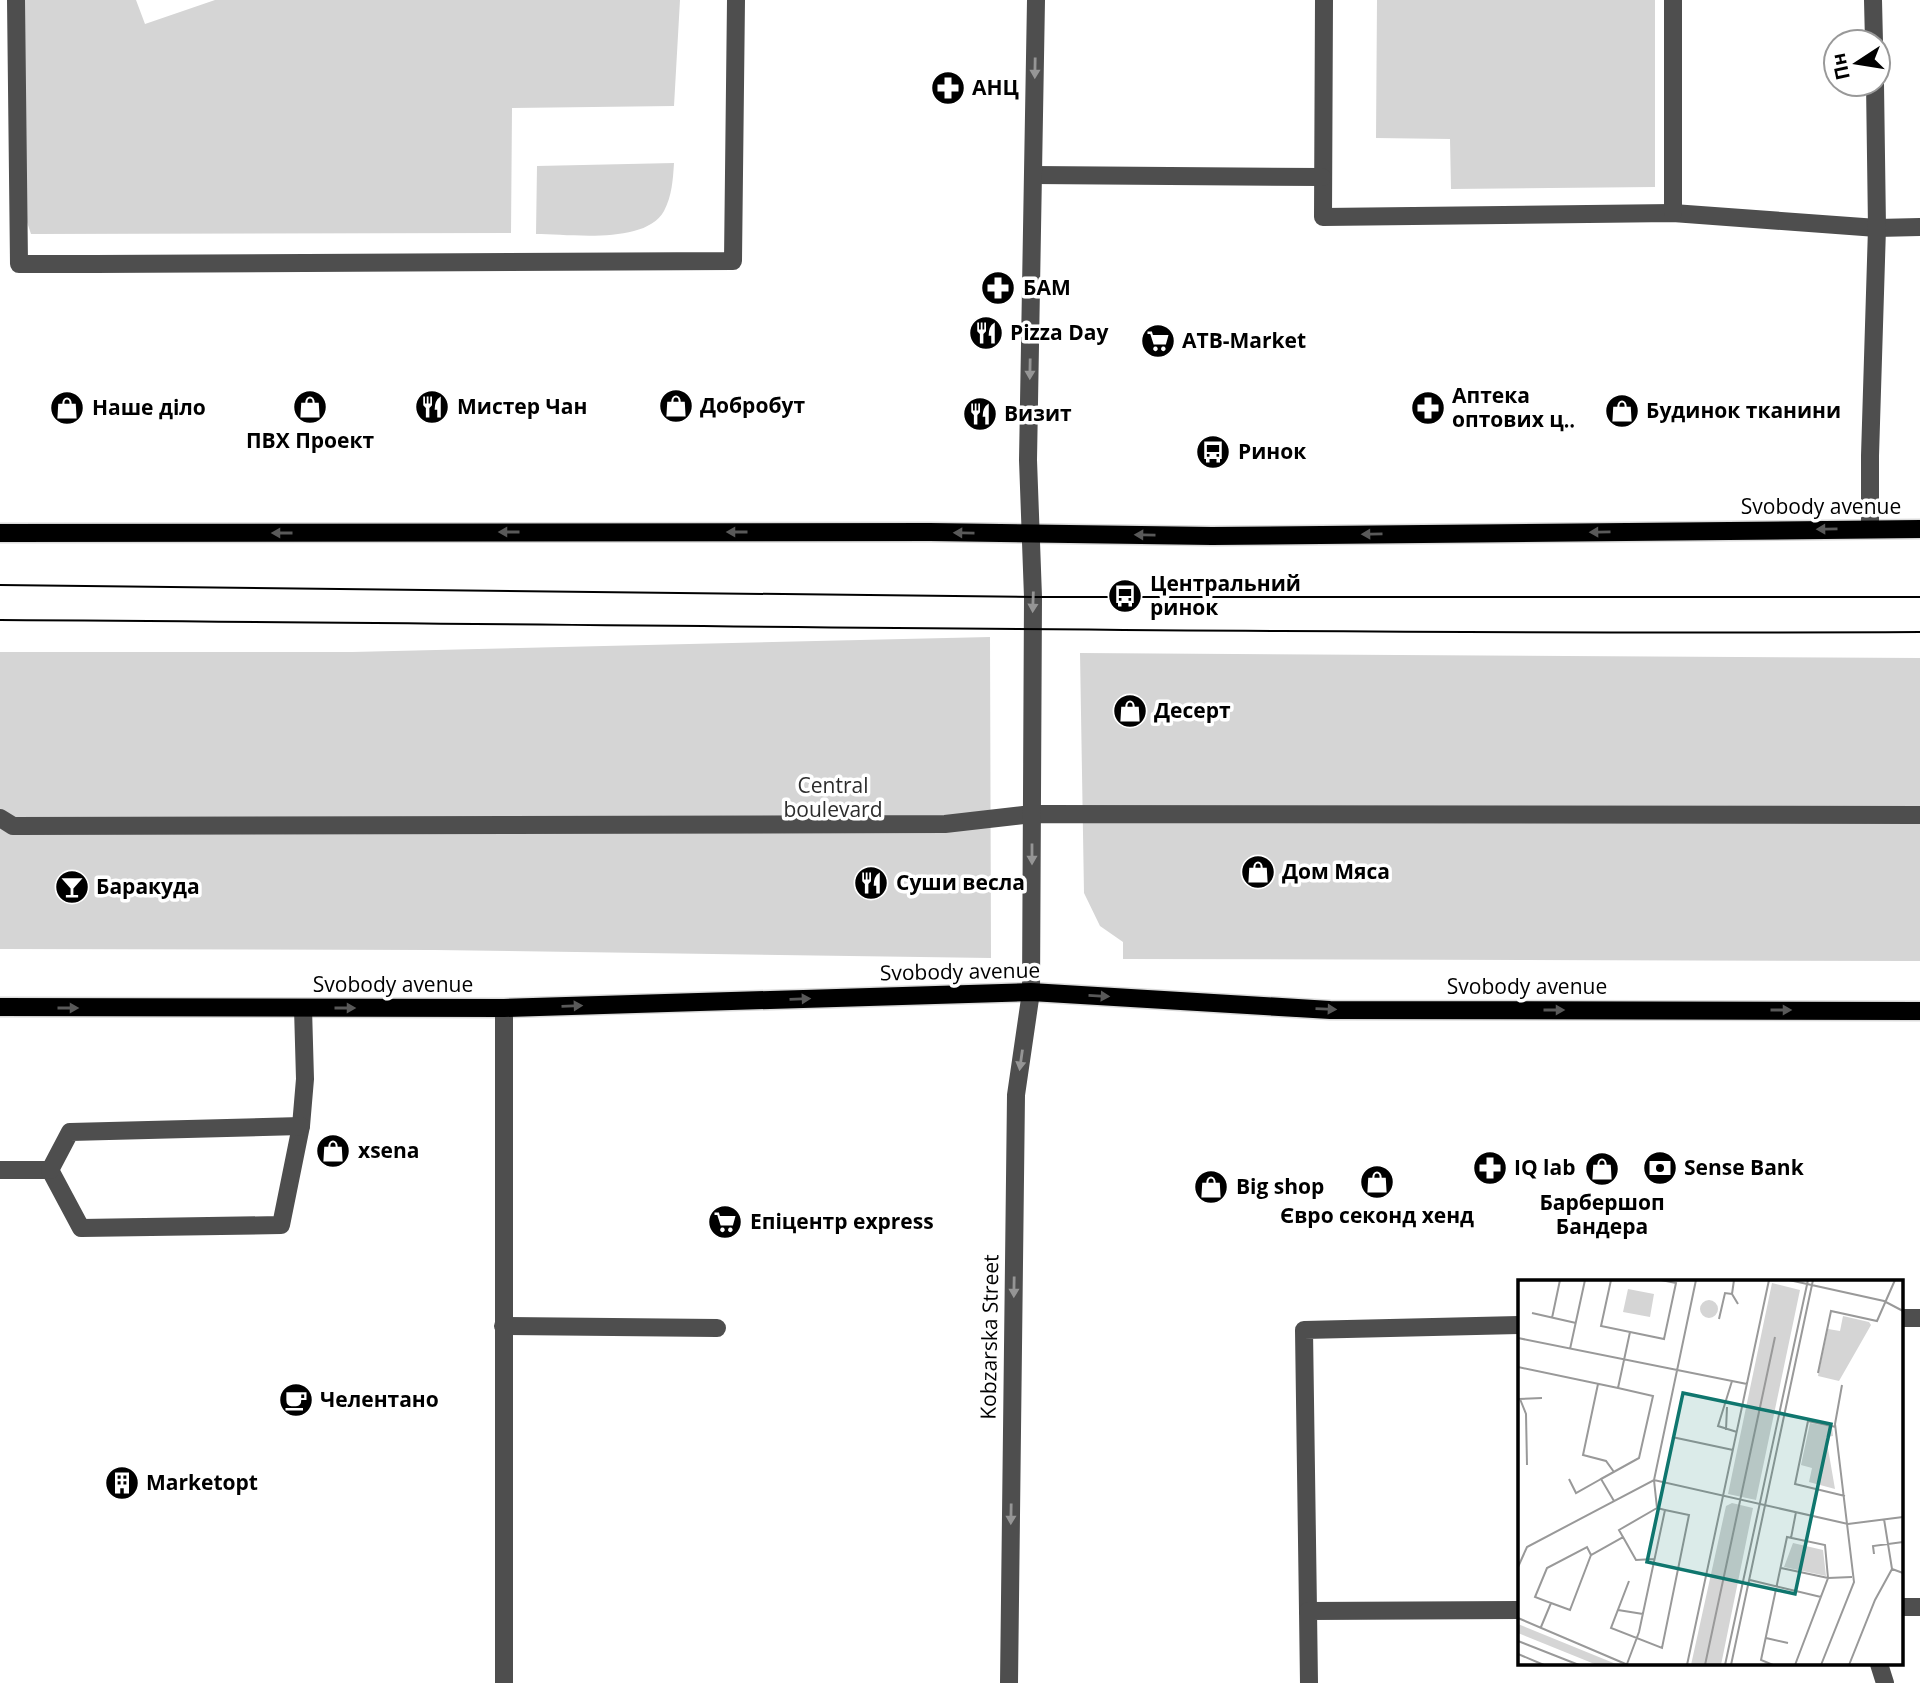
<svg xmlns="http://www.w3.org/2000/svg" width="1920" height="1683" viewBox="0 0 1920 1683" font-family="'Open Sans',sans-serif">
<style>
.green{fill:#d5d5d5}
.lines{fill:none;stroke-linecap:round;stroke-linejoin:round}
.major-casing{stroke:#dbdbdb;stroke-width:21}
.minor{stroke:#4e4e4e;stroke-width:18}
.major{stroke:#000;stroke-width:18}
.tram{stroke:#000;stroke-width:2}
.oneway{fill:#959595}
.oneway2{fill:#595959}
.labels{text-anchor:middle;stroke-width:7;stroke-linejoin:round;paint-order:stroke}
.poi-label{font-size:21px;font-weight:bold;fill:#000;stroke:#fff;text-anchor:start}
.street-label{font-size:21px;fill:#000;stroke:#fff}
.park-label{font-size:21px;fill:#2c2c2c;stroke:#fff}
.inset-road{fill:none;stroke:#999;stroke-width:2}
.view{fill:#0f766e;fill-opacity:0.15;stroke:#0f766e;stroke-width:3.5}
.inset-edge{fill:none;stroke:#000;stroke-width:3.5}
</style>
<rect width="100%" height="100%" fill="#fff"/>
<g class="green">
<polygon points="24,0 136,0 145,24 215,0 680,0 674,106 512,108 511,233 31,234 26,219"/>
<polygon points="1377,0 1655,0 1655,187 1451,189 1450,139 1376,138"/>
<path d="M674 163C673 179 672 196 664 211 645 245 570 234 536 234L537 166Z"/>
<polygon points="990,637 991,958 435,950 0,949 0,652 352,652"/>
<polygon points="1080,653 1920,658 1920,961 1123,959 1123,942 1100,926 1084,893"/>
</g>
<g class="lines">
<g class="major-casing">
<g id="major">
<polyline points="0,533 930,532 1212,536 1920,529"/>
<polyline points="0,1007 504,1008 1031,992 1330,1010 1920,1011"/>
</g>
</g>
<g class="minor">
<polyline points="16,0 19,264 94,264 733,261 736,0"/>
<polyline points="1324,0 1323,217 1673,213 1877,228 1920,227"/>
<polyline points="1673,0 1673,213"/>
<polyline points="1873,0 1874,42"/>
<polyline points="1033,175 1322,177"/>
<polyline points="1870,529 1870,456 1877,228 1875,84"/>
<polyline points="0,818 13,826 945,824 1032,814 1920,815"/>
<polyline points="0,1170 50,1170 81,1228 281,1225 301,1126 305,1079 303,1008"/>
<polyline points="50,1170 70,1132 301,1126"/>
<polyline points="1901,1318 1920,1318"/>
<polyline points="503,1326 717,1328"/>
<polyline points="1901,1607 1920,1607"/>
<polyline points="1308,1611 1304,1330 1519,1325"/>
<polyline points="1879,1664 1885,1683"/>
<polyline points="504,1683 504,1008"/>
<polyline points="1009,1683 1016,1095 1031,992 1033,597 1028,460 1036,0"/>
<polyline points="1309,1683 1308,1611 1519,1610"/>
</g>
<use href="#major" class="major"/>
<g class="tram">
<polyline points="0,585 1033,597 1920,597"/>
<path d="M0 620C640 624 1280 635 1920 632"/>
</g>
</g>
<defs><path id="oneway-solid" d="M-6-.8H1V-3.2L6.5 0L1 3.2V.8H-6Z" transform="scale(1.75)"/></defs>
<g class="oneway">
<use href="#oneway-solid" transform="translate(1035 68) rotate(91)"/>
<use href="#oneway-solid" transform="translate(1030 369) rotate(91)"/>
<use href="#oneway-solid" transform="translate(1033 602) rotate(92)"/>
<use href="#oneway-solid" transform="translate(1032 854) rotate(90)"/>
<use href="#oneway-solid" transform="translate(1021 1060) rotate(98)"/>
<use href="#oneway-solid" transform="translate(1014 1287) rotate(91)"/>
<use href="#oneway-solid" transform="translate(1011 1514) rotate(91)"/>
</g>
<g class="oneway2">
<use href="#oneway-solid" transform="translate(1827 529) rotate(179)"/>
<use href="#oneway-solid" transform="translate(509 532) rotate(180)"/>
<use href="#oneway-solid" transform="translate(737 532) rotate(180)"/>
<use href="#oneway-solid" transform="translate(1600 532) rotate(179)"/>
<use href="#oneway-solid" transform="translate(282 533) rotate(180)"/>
<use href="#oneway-solid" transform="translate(964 533) rotate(-179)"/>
<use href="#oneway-solid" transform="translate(1372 534) rotate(179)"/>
<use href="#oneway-solid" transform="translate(1145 535) rotate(-179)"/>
<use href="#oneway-solid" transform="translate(1099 996) rotate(3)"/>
<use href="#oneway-solid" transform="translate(800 999) rotate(-2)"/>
<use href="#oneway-solid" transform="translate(572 1006) rotate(-2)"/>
<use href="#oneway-solid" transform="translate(68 1008)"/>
<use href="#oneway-solid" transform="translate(345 1008)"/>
<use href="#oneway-solid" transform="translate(1326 1009) rotate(2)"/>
<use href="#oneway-solid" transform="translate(1554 1010)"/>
<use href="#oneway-solid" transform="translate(1781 1010)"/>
</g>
<defs>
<g id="pharmacy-disc" transform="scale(1.75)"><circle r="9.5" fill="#000" stroke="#fff"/><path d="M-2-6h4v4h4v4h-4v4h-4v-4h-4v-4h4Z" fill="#fff"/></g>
<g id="restaurant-disc" transform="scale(1.75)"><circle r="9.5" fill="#000" stroke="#fff"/><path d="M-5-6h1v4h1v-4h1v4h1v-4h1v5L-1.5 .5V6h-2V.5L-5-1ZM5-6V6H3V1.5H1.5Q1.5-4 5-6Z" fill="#fff"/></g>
<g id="supermarket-disc" transform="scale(1.75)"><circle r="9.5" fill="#000" stroke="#fff"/><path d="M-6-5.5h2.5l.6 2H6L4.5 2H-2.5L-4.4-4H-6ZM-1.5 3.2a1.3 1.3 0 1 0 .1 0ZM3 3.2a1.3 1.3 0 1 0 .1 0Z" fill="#fff"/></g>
<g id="shop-disc" transform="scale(1.75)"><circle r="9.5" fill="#000" stroke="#fff"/><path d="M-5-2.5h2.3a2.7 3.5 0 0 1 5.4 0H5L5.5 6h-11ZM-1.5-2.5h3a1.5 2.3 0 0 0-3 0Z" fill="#fff"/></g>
<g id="bus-disc" transform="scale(1.75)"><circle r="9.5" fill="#000" stroke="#fff"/><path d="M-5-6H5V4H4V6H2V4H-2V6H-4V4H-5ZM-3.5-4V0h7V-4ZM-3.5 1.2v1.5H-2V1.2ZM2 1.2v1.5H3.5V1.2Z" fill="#fff"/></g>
<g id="bar-disc" transform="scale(1.75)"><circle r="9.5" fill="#000" stroke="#fff"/><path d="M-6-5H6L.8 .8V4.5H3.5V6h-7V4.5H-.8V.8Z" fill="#fff"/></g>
<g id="bank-disc" transform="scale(1.75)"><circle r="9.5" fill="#000" stroke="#fff"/><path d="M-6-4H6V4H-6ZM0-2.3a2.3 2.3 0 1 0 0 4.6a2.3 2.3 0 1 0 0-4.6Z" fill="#fff"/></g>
<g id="cafe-disc" transform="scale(1.75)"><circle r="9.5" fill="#000" stroke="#fff"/><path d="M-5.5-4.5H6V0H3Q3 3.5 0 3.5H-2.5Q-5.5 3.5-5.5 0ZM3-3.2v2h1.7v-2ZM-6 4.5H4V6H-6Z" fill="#fff"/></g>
<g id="building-disc" transform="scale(1.75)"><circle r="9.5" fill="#000" stroke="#fff"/><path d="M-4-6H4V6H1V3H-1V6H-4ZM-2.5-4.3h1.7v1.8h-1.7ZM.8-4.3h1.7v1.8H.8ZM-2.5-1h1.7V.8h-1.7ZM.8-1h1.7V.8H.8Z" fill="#fff"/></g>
</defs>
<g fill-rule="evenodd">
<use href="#pharmacy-disc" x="948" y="88"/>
<use href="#pharmacy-disc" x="998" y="288"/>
<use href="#restaurant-disc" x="986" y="333"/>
<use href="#supermarket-disc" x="1158" y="341"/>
<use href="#shop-disc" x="676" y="406"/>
<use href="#shop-disc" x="310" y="407"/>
<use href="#restaurant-disc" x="432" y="407"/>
<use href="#shop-disc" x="67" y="408"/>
<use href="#pharmacy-disc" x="1428" y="408"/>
<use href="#shop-disc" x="1622" y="411"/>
<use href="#restaurant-disc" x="980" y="414"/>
<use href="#bus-disc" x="1213" y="452"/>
<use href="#bus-disc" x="1125" y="596"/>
<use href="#shop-disc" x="1130" y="711"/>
<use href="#shop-disc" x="1258" y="872"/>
<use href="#restaurant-disc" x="871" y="883"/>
<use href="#bar-disc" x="72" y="887"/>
<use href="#shop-disc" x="333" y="1151"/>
<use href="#pharmacy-disc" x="1490" y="1168"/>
<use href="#bank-disc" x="1660" y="1168"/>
<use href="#shop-disc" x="1602" y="1169"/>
<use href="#shop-disc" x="1377" y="1182"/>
<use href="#shop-disc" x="1211" y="1187"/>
<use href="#supermarket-disc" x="725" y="1222"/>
<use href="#cafe-disc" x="296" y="1400"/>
<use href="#building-disc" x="122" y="1483"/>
</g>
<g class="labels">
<g class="poi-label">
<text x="972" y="95">АНЦ</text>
<text x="1023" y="295">БАМ</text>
<text x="1010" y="340">Pizza Day</text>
<text x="1182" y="348">ATB-Market</text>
<text x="1452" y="403">Аптека<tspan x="1452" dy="24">оптових ц‥</tspan></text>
<text x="700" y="413">Добробут</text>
<text x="457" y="414">Мистер Чан</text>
<text x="92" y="415">Наше діло</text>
<text x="1646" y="418">Будинок тканини</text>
<text x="1004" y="421">Визит</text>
<text x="310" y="448" text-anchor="middle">ПВХ Проект</text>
<text x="1238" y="459">Ринок</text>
<text x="1150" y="591">Центральний<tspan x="1150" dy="24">ринок</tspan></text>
<text x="1154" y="718">Десерт</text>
<text x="1282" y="879">Дом Мяса</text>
<text x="896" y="890">Суши весла</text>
<text x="96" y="894">Баракуда</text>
<text x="358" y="1158">xsena</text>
<text x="1514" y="1175">IQ lab</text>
<text x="1684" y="1175">Sense Bank</text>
<text x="1236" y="1194">Big shop</text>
<text x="1602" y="1210" text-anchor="middle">Барбершоп<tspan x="1602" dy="24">Бандера</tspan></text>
<text x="1377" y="1223" text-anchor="middle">Євро секонд хенд</text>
<text x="750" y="1229">Епіцентр express</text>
<text x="320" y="1407">Челентано</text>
<text x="146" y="1490">Marketopt</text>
</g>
<g class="street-label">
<text x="1821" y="514">Svobody avenue</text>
<text transform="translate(960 972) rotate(-1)" y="7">Svobody avenue</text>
<text x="393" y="992">Svobody avenue</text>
<text x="1527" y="994">Svobody avenue</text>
<text transform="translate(990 1337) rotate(-89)" y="7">Kobzarska Street</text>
</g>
<g class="park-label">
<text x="833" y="793">Central<tspan x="833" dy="24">boulevard</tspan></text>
</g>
</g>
<g transform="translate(1518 1280)">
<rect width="385" height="385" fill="#fff"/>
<path d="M254 3 282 10 238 220 210 214ZM110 9 136 14 132 37 105 32ZM182 29a9 9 0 1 1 18 0a9 9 0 1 1-18 0ZM325 36 351 42 353 45 321 101 300 96 310 49 322 51ZM292 143 314 147 315 156 308 157 317 209 291 202 294 188 283 185ZM214 223 235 228 203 385H173L208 226ZM275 263 305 270 308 296 266 287ZM0 344 98 384 99 385H79L0 353Z" fill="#d5d5d5"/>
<path class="inset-road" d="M93 0 83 46 146 59 158 3 143 0M216 0 214 14 220 24M271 0 366 21 385 31M14 33 58 43M34 38 42 0M201 39 207 13 214 14M0 58 229 104M52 69 67 0M0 87 100 108M300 93 313 31 359 41 377 0M214 101 200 146 219 152M80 104 65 175 88 181 96 192M0 119 24 118M2 119 8 134 9 185M318 147 290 141 277 204 327 216M208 150 209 127M154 157 215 170M51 199 58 213 83 199M96 221 83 199 121 178 135 116 100 108 112 52M366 239 374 289 385 293M105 257 118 280 136 279M273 258 278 232M356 274 355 266 385 262M0 287 9 267 136 200 330 244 385 237M263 288 310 298 334 297M232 300 303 317M111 301 93 348 144 368 171 235 147 230M33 323 52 330 73 275M100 330 125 334M0 338 110 385M23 347 33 323 17 317 29 288 69 267 73 275 105 257 101 250 139 228M248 358 270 363M0 361 61 385M0 374 26 385M109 384 121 352 147 230 139 228 136 200 178 0M169 385 251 0M187 385 257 57M207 385 290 0M213 385 295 0M255 385 243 380 269 257 307 265 310 298 277 385M303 385 336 302 317 144 324 105M331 385 357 320 374 289"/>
<path class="view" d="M165 113 313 144 277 314 129 282Z"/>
<rect width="385" height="385" class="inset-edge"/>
</g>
<g transform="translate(1857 63) rotate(258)"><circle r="33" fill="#ffffff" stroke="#999999" stroke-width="2"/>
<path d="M0-5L12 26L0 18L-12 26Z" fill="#000000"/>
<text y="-10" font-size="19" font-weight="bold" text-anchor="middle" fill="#000000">Пн</text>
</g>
</svg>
